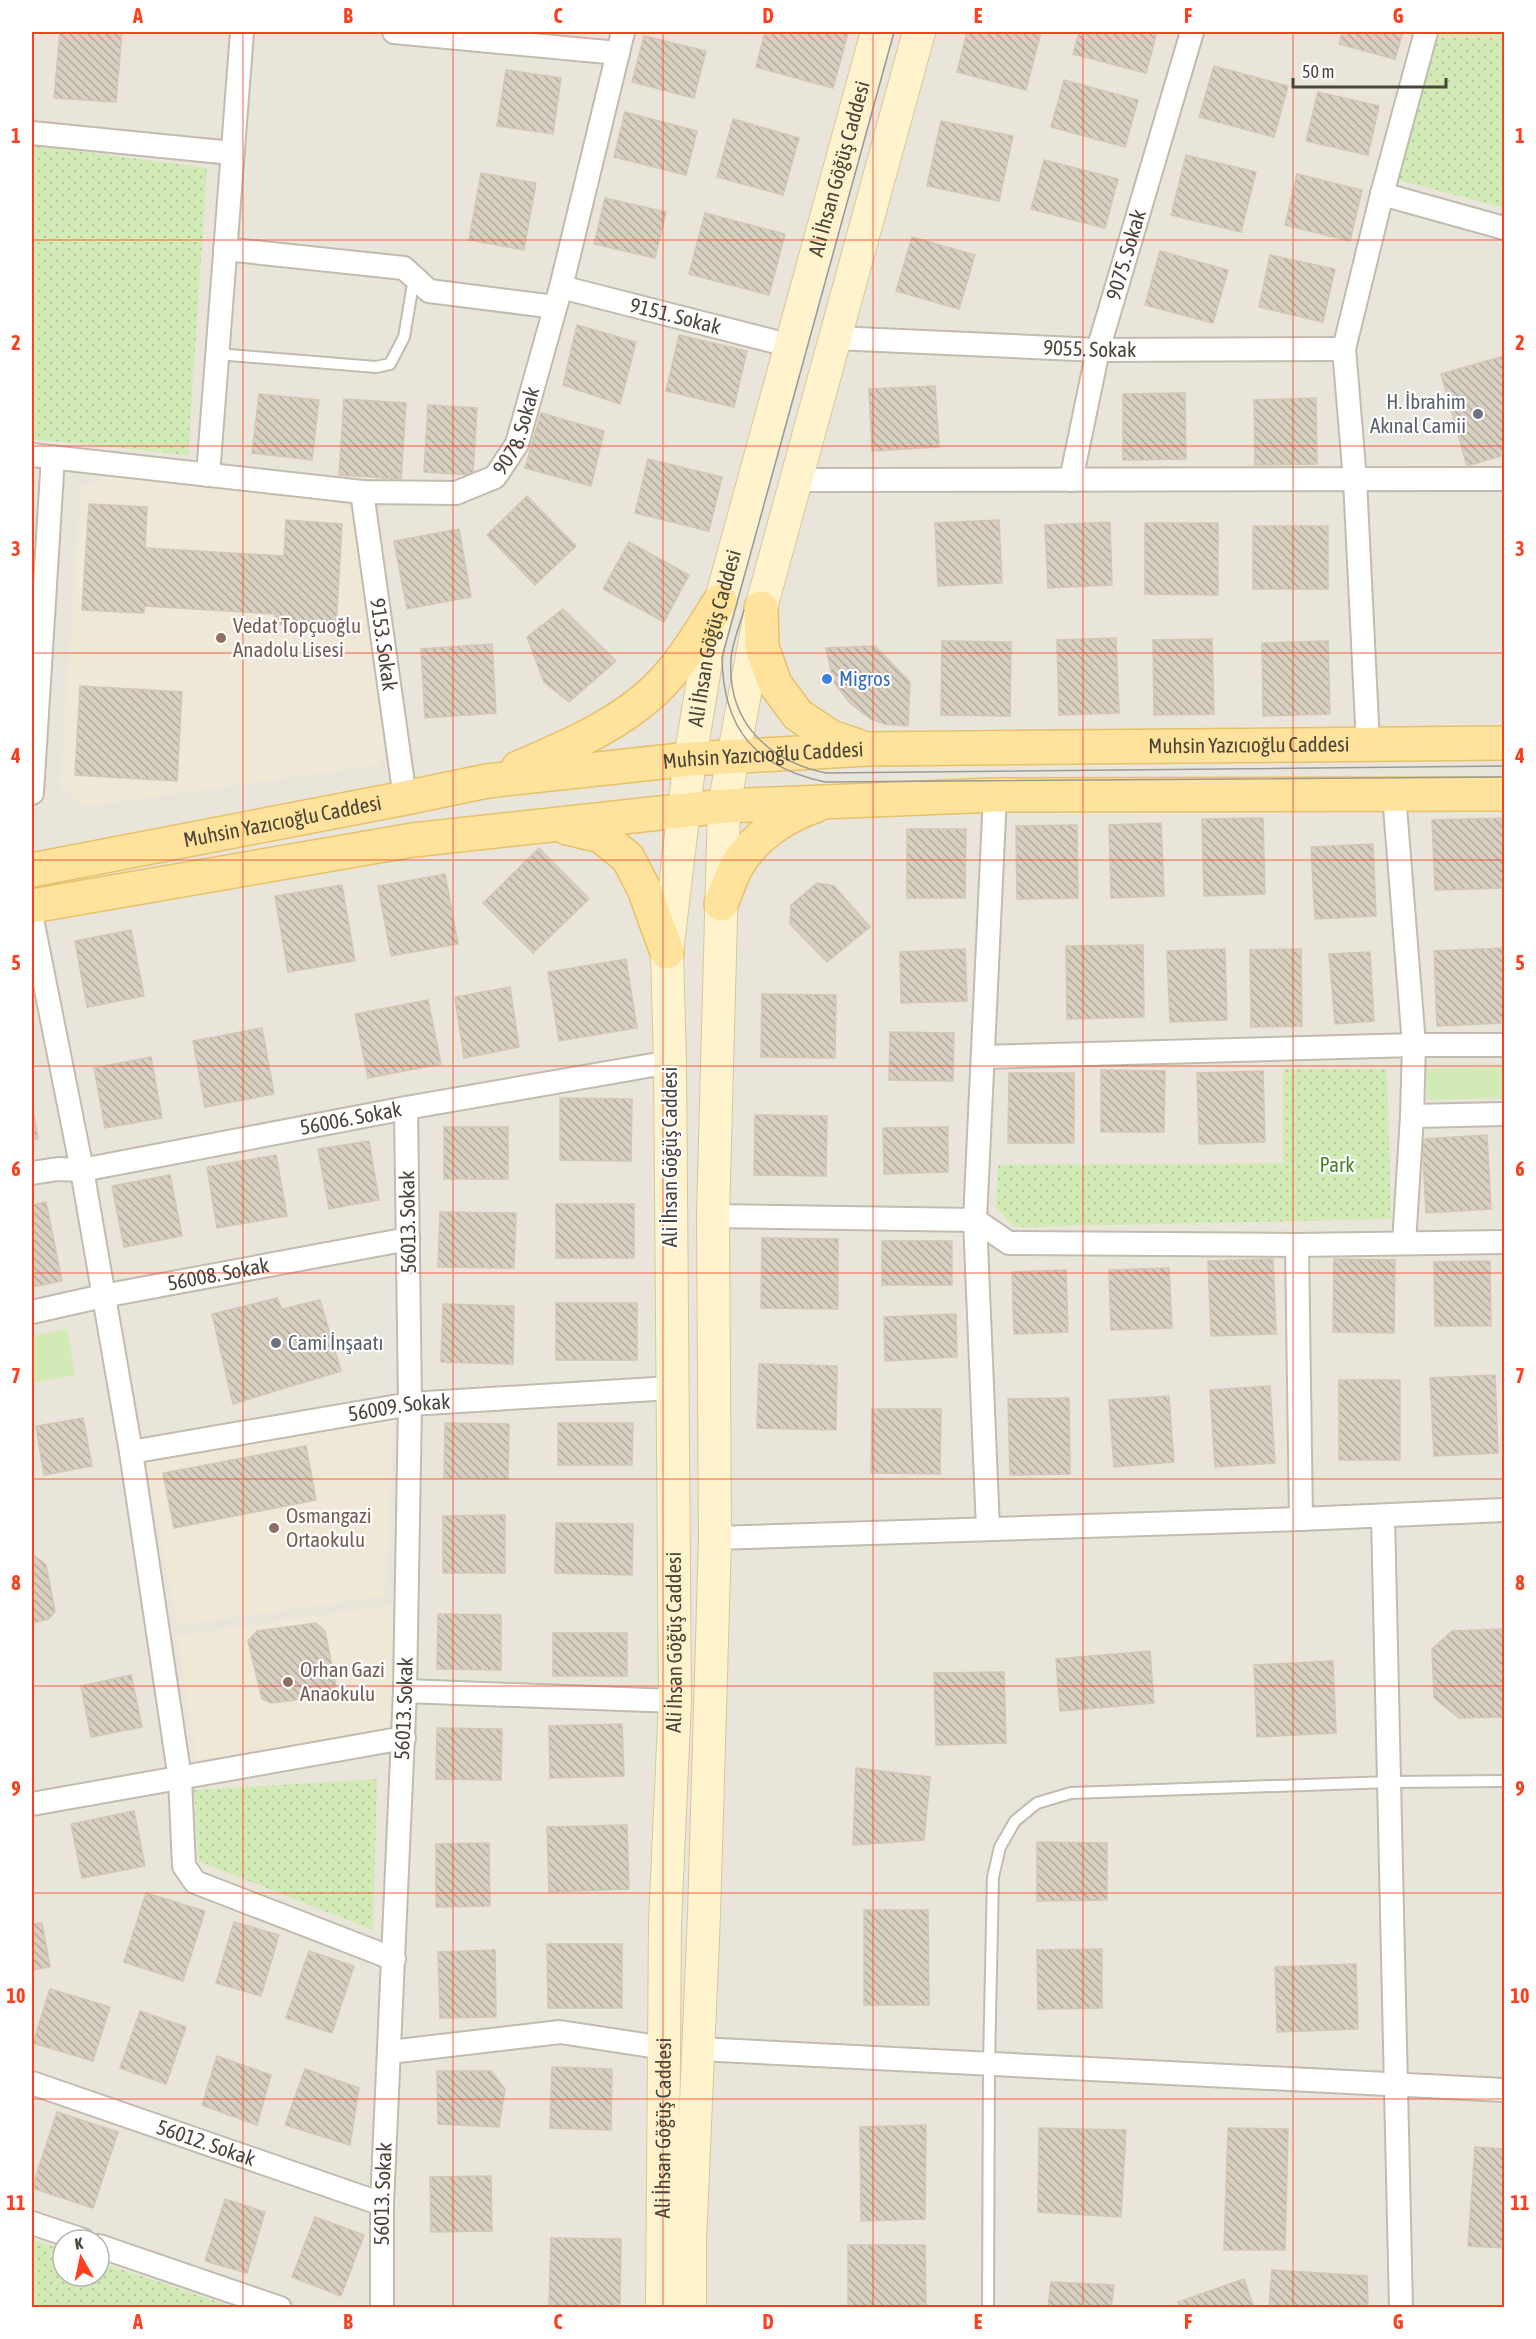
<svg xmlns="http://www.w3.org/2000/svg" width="1536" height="2339" viewBox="0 0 1536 2339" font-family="'Asap Condensed',sans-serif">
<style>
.residential{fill:#eae5da;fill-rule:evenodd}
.education{fill:#efe8d6}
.grass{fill:#d2eab5}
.park{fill:url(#park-dots)}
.building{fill:url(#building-back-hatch);stroke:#d3c7b4;stroke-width:1.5}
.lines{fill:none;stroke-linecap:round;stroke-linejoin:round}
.lane-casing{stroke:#c2bbae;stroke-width:14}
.street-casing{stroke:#c2bbae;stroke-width:26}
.secondary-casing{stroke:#d6c79b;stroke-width:34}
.primary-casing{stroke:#e6c16a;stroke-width:36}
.lane{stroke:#fff;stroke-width:10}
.street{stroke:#fff;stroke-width:22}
.secondary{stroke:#fff3cd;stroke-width:32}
.primary{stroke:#ffe39c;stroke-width:33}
.tram{stroke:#9a9a9a;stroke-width:1.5}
.grid{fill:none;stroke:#fc3f1d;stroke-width:1.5;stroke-opacity:0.55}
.worship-dot{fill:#6b7280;stroke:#fff;stroke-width:2}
.education-dot{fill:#8d6e63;stroke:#fff;stroke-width:2}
.shop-dot{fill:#3f7fe0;stroke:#fff;stroke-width:2}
.labels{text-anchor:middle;stroke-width:4.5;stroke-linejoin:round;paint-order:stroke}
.street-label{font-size:21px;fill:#4b4439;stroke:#fff}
.worship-label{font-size:21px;fill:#5b616d;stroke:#fff;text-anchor:end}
.education-label{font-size:21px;fill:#785e54;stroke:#fff;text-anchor:start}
.shop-label{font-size:21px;fill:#366cbe;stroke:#fff;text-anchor:start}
.park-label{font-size:21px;fill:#4a7f2a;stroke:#fff}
.neatline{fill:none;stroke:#fc3f1d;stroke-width:2}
.grid-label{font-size:20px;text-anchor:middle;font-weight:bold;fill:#fc3f1d}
</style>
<defs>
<pattern id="park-dots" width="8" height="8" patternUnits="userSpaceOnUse" patternTransform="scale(1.5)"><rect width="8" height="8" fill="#d2eab5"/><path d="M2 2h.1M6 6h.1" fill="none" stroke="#b6ca9c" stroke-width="1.8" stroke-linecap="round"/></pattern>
<pattern id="building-back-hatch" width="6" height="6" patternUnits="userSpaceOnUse" patternTransform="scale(1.5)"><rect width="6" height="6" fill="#d8cfc1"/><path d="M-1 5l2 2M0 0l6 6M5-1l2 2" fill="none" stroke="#b1aa9e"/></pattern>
</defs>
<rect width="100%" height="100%" fill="#f6f3ec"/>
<path class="residential" d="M32 32H1504V2307L32 2308ZM63 2240H99V2276H63Z"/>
<g class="education">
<polygon points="111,476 334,499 351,510 356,529 386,747 380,765 86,806 60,787 81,486"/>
<polygon points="394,1420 385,1596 178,1625 145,1461"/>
<polygon points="391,1605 392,1728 197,1760 177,1636"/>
</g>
<g class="grass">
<polygon points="1504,1067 1504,1098 1427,1100 1426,1069"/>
<polygon points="67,1329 75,1375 32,1383 32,1336"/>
</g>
<g class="park">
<polygon points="1439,32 1504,32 1504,208 1399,180"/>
<polygon points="32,145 207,168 188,455 32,439"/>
<polygon points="1283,1069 1387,1069 1391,1219 1014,1227 996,1207 998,1165 1283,1163"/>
<polygon points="377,1779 373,1930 198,1861 194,1790"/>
<polygon points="32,2239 63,2250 63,2276 99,2276 99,2262 233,2307 32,2307"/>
</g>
<g class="building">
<polygon points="60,32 122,32 116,102 54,98"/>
<polygon points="765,32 841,32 848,33 833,88 756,67"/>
<polygon points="967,32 1041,32 1026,90 957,72"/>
<polygon points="1079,32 1157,32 1146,73 1073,54"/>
<polygon points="1342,32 1403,32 1395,59 1339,44"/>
<polygon points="644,36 706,51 694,98 632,82"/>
<polygon points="1214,66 1288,86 1274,137 1199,117"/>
<polygon points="506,70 561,78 553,134 497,126"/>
<polygon points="1064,80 1138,100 1125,147 1051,127"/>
<polygon points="1318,92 1379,106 1368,155 1306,141"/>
<polygon points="625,112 697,131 686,175 614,157"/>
<polygon points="733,119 799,138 783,195 717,177"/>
<polygon points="941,121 1013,136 999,201 927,186"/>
<polygon points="1186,155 1256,172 1241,232 1171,215"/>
<polygon points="1044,160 1118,179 1105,228 1031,209"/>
<polygon points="481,173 536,183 524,250 469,240"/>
<polygon points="1297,174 1362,190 1350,241 1285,225"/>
<polygon points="605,198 666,212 655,258 594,244"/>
<polygon points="705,213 785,234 769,295 689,274"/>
<polygon points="912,237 975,255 959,309 896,291"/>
<polygon points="1160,251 1228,270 1213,323 1145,305"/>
<polygon points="1270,255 1335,269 1323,322 1259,307"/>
<polygon points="577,325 636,342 620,404 563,385"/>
<polygon points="679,335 747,351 734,407 666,391"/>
<polygon points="1504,356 1504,455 1467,466 1441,374"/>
<polygon points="935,386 939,447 872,451 869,389"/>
<polygon points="1185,393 1186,459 1123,460 1123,394"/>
<polygon points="259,394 319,400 312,460 252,453"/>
<polygon points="1316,398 1317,464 1255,465 1254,400"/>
<polygon points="344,399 406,403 401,479 339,475"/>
<polygon points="428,405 477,408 473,475 424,472"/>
<polygon points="541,413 604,431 591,486 525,468"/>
<polygon points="648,459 722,477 709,531 635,513"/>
<polygon points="527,496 576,546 535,585 487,535"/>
<polygon points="89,504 147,507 145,548 284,556 286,520 342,524 336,627 274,624 275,614 144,606 144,613 82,610"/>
<polygon points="999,520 1002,583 938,586 935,523"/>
<polygon points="1110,522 1112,585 1048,588 1045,525"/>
<polygon points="1145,523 1218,523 1218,595 1145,594"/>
<rect x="1253" y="526" width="75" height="63"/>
<polygon points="459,529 471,597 407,609 394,541"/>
<polygon points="629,542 689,575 664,622 603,589"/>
<polygon points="563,609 616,661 569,702 544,682 527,637"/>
<polygon points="1116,638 1119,713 1059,715 1057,640"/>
<polygon points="1212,639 1214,714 1154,715 1153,640"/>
<polygon points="942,641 1011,642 1010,716 941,715"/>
<polygon points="1328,641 1330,714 1263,716 1262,643"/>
<polygon points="492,644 496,713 425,718 421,649"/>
<polygon points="875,646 910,682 908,726 885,724 871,719 850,703 833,681 826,648"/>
<polygon points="80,686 182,692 177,781 75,775"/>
<polygon points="1263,818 1265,894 1204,896 1202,819"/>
<polygon points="1504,818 1504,888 1435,890 1432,820"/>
<polygon points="1161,823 1164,896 1111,898 1109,825"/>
<polygon points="1077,825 1078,898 1017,899 1016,826"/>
<polygon points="907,829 966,829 965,898 907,898"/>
<polygon points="1373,844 1376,916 1315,919 1311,847"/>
<polygon points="539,848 589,899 533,953 483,903"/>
<polygon points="445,874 458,944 391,956 378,886"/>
<polygon points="817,883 834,886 870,927 827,962 790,924 791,905"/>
<polygon points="342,885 355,961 288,972 275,896"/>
<polygon points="131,930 144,996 87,1007 75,941"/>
<polygon points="1143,945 1144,1017 1067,1019 1066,946"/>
<polygon points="1504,948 1504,1023 1437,1026 1434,951"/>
<polygon points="965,949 967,1001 901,1003 900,952"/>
<polygon points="1225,949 1227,1020 1170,1022 1167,951"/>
<polygon points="1301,949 1302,1026 1251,1027 1250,950"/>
<polygon points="1370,952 1374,1021 1335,1024 1329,954"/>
<polygon points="626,959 637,1028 559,1041 548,972"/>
<polygon points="510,987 519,1047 464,1058 455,997"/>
<polygon points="762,994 836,995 835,1058 761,1057"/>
<polygon points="428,1000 441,1064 368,1078 355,1014"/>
<polygon points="262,1028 274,1094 205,1107 193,1041"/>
<polygon points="890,1032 954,1033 953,1081 889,1080"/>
<polygon points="151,1057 162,1118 105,1128 94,1068"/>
<polygon points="1101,1070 1165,1071 1164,1132 1101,1132"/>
<polygon points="1263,1071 1265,1142 1199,1144 1197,1073"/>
<polygon points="1009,1073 1074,1073 1074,1143 1008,1143"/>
<polygon points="560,1098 632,1099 631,1161 560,1160"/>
<polygon points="32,1104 38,1139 32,1140"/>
<polygon points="755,1115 827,1116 826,1176 754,1175"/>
<rect x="444" y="1127" width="64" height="52"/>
<polygon points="948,1127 948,1172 884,1174 883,1128"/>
<polygon points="1487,1135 1491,1209 1426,1213 1422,1139"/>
<polygon points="369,1141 379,1200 329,1209 318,1149"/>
<polygon points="276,1155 287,1216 217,1228 207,1167"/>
<polygon points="170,1175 182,1236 124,1247 112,1186"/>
<polygon points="46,1202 62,1281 32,1287 32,1205"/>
<rect x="556" y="1204" width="78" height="54"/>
<polygon points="440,1212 516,1213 514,1268 438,1267"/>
<polygon points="762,1238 838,1239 838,1309 761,1308"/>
<rect x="882" y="1241" width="70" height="44"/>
<polygon points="1273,1259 1276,1334 1211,1336 1208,1261"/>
<polygon points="1334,1259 1395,1260 1394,1333 1333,1332"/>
<polygon points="1490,1261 1491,1326 1435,1326 1434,1262"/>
<polygon points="1169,1268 1172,1328 1111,1330 1109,1270"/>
<polygon points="1066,1270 1068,1332 1014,1334 1012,1272"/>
<polygon points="277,1298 282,1309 320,1300 341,1371 233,1404 212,1314"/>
<rect x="556" y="1303" width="81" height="57"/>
<polygon points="443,1304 514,1306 513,1364 441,1362"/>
<polygon points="956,1314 957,1357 885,1361 884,1317"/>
<polygon points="759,1364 837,1366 836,1430 757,1428"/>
<polygon points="1495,1375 1498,1453 1434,1456 1430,1378"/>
<rect x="1339" y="1380" width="61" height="80"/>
<polygon points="1270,1386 1275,1463 1215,1467 1210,1390"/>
<polygon points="1169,1396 1174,1462 1114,1467 1109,1400"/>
<polygon points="1069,1398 1070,1474 1010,1475 1008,1399"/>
<polygon points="872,1409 941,1409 940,1474 871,1473"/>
<polygon points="83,1418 92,1466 44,1475 36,1426"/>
<polygon points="445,1423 509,1424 508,1479 444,1478"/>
<polygon points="558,1423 633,1423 632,1465 558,1465"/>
<polygon points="306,1446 316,1500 174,1528 163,1473"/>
<polygon points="505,1515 505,1573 443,1573 443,1516"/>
<polygon points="556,1523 633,1524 632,1575 555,1573"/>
<polygon points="32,1556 35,1556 46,1565 55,1611 49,1619 32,1623"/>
<polygon points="438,1614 501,1615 501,1670 437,1669"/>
<polygon points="316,1623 325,1631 336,1686 328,1696 271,1703 262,1699 248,1641 257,1631"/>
<polygon points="1504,1629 1504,1717 1459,1718 1434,1698 1432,1649 1452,1631"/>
<rect x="553" y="1633" width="74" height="43"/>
<polygon points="1150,1651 1154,1703 1060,1711 1056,1659"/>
<polygon points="1333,1661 1336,1733 1257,1737 1254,1665"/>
<polygon points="1004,1672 1006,1743 936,1745 934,1673"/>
<polygon points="131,1675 142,1727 91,1737 81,1686"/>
<polygon points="622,1724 624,1776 550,1778 549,1726"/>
<polygon points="437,1728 502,1729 501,1780 436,1779"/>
<polygon points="856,1768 930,1777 924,1840 853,1845"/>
<polygon points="134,1811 145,1866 82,1878 71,1824"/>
<polygon points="627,1825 629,1889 549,1892 547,1827"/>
<polygon points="1037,1842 1107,1843 1107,1900 1037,1901"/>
<polygon points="489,1843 490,1906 436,1907 436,1844"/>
<polygon points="146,1893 205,1911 183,1981 124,1962"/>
<polygon points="864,1910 928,1910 929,2005 864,2005"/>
<polygon points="234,1922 279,1935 261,1996 216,1983"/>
<polygon points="42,1923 50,1967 32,1970 32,1924"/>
<polygon points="547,1944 622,1944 622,2008 548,2008"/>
<polygon points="1102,1949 1102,2008 1038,2009 1037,1950"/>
<polygon points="495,1950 496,2017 440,2018 438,1952"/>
<polygon points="309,1951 354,1966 332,2033 286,2018"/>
<polygon points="1356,1964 1358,2029 1277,2032 1275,1967"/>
<polygon points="50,1989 110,2007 93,2061 33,2043"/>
<polygon points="140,2011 186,2027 166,2084 120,2068"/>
<polygon points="217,2056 271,2075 257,2125 202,2105"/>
<polygon points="552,2067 612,2069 611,2130 550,2128"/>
<polygon points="305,2069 359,2088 350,2145 285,2125"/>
<polygon points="437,2071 491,2071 505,2089 499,2127 438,2124"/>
<polygon points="57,2112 118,2132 93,2208 32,2188"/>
<polygon points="926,2125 925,2219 861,2221 860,2127"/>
<polygon points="1039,2128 1126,2130 1121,2217 1038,2212"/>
<polygon points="1228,2128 1288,2129 1285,2250 1224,2250"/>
<polygon points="1475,2147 1504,2149 1504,2248 1468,2246"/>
<polygon points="491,2176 492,2231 431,2232 430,2177"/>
<polygon points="225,2199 265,2212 247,2273 205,2261"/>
<polygon points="315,2217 364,2235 341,2296 292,2277"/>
<polygon points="551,2238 621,2239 620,2308 549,2308"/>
<polygon points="848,2245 925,2245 926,2308 848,2308"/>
<polygon points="1272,2270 1367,2276 1368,2308 1269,2308"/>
<polygon points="1244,2279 1254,2308 1180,2308 1178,2302"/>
<polygon points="1051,2282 1114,2285 1111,2308 1048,2308"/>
</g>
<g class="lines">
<g class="lane-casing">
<g id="lane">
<polyline points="217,354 376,367 390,364 404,337 414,278"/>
<polyline points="988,2308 989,2064 993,1877 1000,1847 1015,1821 1037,1803 1071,1793 1390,1782 1504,1781"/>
</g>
</g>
<g class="street-casing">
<g id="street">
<polyline points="394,32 618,53"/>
<polyline points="32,133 232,153"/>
<polyline points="1382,194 1504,228"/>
<polyline points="225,249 404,268 429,291 555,307"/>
<path id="s1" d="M561 287 792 346"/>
<path id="s2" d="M835 338 1098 350 1344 349"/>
<path id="s3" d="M32 455 362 492 456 493 495 477 517 444 561 287 623 32"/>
<polyline points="208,475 242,32"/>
<polyline points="796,480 1504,479"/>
<path id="s4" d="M1071 480 1098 350 1192 32"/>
<path id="s5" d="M362 492 405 798"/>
<polyline points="1368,744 1355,480 1344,349 1382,194 1426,32"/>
<polyline points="32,793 53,457"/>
<polyline points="1394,794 1414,1045 1412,1116 1404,1243"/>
<polyline points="32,919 82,1170 131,1452 180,1779 184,1866 195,1882 394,1959"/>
<polyline points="983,1057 1414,1045 1504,1045"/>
<polyline points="1412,1116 1504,1114"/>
<path id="s6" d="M32 1173 58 1169 82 1170 406 1108 670 1062"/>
<polyline points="713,1216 975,1220 1009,1243 1297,1245 1504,1242"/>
<polyline points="1297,1245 1301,1519"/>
<path id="s7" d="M32 1312 103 1296 408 1239"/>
<path id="s8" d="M131 1452 410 1404 671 1388"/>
<polyline points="1383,1516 1401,2308"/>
<polyline points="988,1529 975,1220 995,795"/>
<polyline points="715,1538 1301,1519 1504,1510"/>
<polyline points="405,1691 675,1701"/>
<polyline points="32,1804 404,1738"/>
<polyline points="698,2049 1504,2090"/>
<polyline points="390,2052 560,2032 664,2048"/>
<path id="s9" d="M32 2083 382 2204"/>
<polyline points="32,2223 83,2240"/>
<polyline points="99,2246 280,2308"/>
<path id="s10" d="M382 2308V2204L405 1691 410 1404 406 1108"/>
</g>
</g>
<g class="secondary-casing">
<g id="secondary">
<path id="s11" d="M662 2308 665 1923 675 1701 670 1062 667 952 690 759 709 643 877 32"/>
<polyline points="690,2308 690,2241 704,1915 715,1538 713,1216 724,806 761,608 919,32"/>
</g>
</g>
<g class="primary-casing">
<g id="primary">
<polyline points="761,608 762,647 775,684 798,715 831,737 858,746"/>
<path d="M518 768C567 747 624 723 661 684 684 660 702 629 720 601"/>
<polyline points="567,828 601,836 628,858 644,889 667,952"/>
<path id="s12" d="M32 870 405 798 487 781 690 759 868 749 1504 743"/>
<path d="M721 904C726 892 730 880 735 869 752 838 783 817 815 806"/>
<polyline points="32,906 413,840 724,806 995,795 1504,794"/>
</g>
</g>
<use href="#lane" class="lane"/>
<use href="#street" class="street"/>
<use href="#secondary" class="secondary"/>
<use href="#primary" class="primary"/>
<g class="tram">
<path d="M894 32 722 657C723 729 755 767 825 782L1504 777"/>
<path d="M744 610C740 625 732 643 731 659 727 722 768 761 826 773L1504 766"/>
</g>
</g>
<path class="grid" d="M243 32V2308M453 32V2308M663 32V2308M873 32V2308M1083 32V2308M1293 32V2308M32 240H1504M32 446H1504M32 653H1504M32 860H1504M32 1066H1504M32 1273H1504M32 1479H1504M32 1686H1504M32 1893H1504M32 2099H1504"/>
<g class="worship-dot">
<circle cx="1478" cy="414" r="6"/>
<circle cx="276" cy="1343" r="6"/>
</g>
<g class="education-dot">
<circle cx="221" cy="638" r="6"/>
<circle cx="274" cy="1528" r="6"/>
<circle cx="288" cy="1682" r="6"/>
</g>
<circle class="shop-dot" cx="827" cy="679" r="6"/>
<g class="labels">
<g class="street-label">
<text dy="7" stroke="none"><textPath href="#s11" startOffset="2160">Ali İhsan Göğüş Caddesi</textPath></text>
<text dy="7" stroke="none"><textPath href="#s4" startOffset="232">9075. Sokak</textPath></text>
<text dy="7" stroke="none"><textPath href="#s1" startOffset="118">9151. Sokak</textPath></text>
<text dy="7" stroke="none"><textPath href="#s2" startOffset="255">9055. Sokak</textPath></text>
<text dy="7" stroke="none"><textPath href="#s3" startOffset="520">9078. Sokak</textPath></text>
<text dy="7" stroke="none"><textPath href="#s11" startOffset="1674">Ali İhsan Göğüş Caddesi</textPath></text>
<text dy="7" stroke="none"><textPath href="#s5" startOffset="154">9153. Sokak</textPath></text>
<text dy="7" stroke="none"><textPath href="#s12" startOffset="1227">Muhsin Yazıcıoğlu Caddesi</textPath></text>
<text dy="7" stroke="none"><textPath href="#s12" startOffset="741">Muhsin Yazıcıoğlu Caddesi</textPath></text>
<text dy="7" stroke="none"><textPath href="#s12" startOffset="255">Muhsin Yazıcıoğlu Caddesi</textPath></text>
<text dy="7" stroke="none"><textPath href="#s6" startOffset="324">56006. Sokak</textPath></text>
<text transform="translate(670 1157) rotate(-90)" y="7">Ali İhsan Göğüş Caddesi</text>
<text transform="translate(408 1222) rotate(-91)" y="7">56013. Sokak</text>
<text dy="7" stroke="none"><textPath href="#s7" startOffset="190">56008. Sokak</textPath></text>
<text dy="7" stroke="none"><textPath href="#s8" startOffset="272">56009. Sokak</textPath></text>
<text dy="7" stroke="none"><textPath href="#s11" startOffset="666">Ali İhsan Göğüş Caddesi</textPath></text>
<text dy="7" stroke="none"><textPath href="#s10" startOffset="600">56013. Sokak</textPath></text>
<text dy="7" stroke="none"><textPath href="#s11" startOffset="180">Ali İhsan Göğüş Caddesi</textPath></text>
<text dy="7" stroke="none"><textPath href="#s9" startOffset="184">56012. Sokak</textPath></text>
<text dy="7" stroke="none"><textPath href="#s10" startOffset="114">56013. Sokak</textPath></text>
</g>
<g class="worship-label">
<text x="1466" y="409">H. İbrahim<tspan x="1466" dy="24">Akınal Camii</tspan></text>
<text x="288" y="1350" text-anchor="start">Cami İnşaatı</text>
</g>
<g class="education-label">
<text x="233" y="633">Vedat Topçuoğlu<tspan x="233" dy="24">Anadolu Lisesi</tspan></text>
<text x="286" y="1523">Osmangazi<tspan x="286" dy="24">Ortaokulu</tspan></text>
<text x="300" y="1677">Orhan Gazi<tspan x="300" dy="24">Anaokulu</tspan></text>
</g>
<g class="shop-label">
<text x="839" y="686">Migros</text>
</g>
<g class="park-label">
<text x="1337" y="1172">Park</text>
</g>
</g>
<rect width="1536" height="2339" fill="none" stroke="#ffffff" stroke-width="66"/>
<g transform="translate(81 2258) rotate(351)"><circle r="28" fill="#ffffff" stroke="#b7b4b0" stroke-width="1.5"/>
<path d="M0-4.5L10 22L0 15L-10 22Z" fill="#fc3f1d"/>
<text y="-9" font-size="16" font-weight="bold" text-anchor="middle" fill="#4b4439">K</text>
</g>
<path d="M1293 78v9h153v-9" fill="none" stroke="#4b4439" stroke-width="3"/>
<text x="1302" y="78" font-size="18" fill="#4b4439" stroke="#ffffff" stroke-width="4.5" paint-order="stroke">50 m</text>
<rect x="33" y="33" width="1470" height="2273" class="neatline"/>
<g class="grid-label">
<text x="138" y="23">A</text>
<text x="348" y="23">B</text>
<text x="558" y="23">C</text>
<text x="768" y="23">D</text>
<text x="978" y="23">E</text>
<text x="1188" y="23">F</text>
<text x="1398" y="23">G</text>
<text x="16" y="143">1</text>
<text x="1520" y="143">1</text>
<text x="16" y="350">2</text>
<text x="1520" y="350">2</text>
<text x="16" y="556">3</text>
<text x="1520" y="556">3</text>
<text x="16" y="763">4</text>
<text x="1520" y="763">4</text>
<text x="16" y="970">5</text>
<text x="1520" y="970">5</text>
<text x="16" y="1176">6</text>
<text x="1520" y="1176">6</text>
<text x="16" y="1383">7</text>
<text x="1520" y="1383">7</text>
<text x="16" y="1590">8</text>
<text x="1520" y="1590">8</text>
<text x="16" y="1796">9</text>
<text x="1520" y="1796">9</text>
<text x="16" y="2003">10</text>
<text x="1520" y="2003">10</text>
<text x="16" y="2210">11</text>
<text x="1520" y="2210">11</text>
<text x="138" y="2329">A</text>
<text x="348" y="2329">B</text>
<text x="558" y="2329">C</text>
<text x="768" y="2329">D</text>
<text x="978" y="2329">E</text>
<text x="1188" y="2329">F</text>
<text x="1398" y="2329">G</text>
</g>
</svg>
